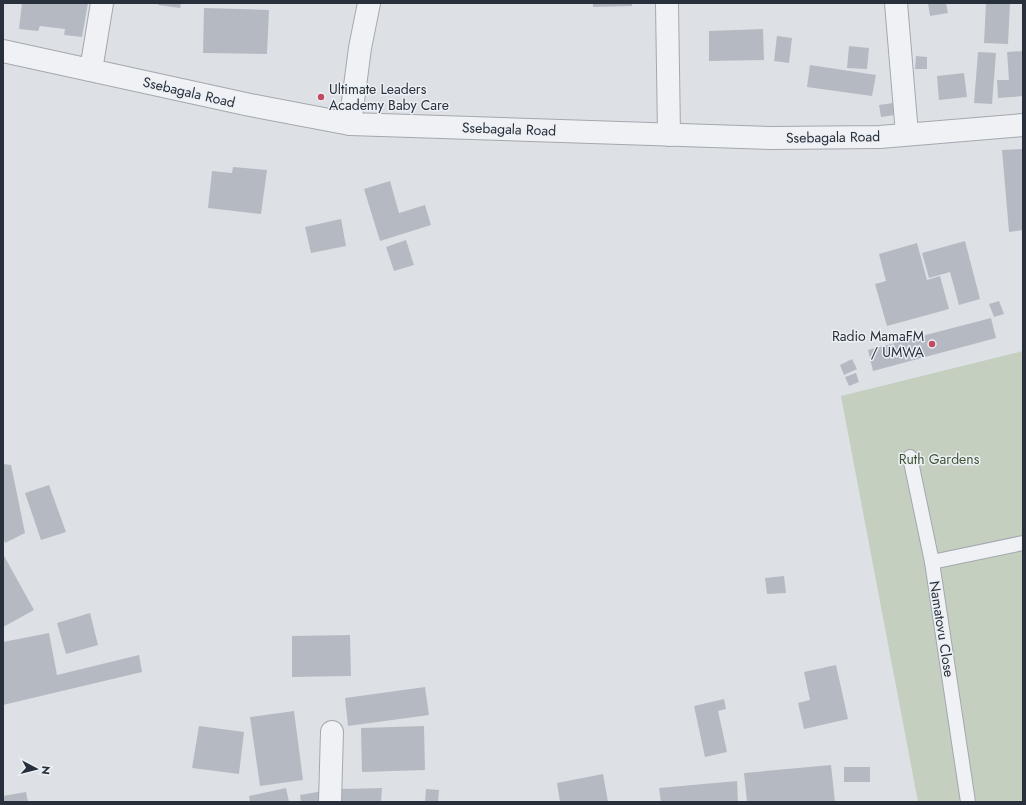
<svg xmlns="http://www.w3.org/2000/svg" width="1026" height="805" viewBox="0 0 1026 805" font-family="Jost,sans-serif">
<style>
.green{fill:#c4cfbf}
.building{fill:#b5bac2}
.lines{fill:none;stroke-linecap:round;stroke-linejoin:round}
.lane-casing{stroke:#a3a8af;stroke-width:16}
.street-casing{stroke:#a3a8af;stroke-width:24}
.lane{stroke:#eff1f4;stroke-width:14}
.street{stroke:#eff1f4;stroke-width:22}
.poi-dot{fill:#c24b62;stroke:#ecf0f4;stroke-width:1.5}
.labels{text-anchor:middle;stroke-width:3;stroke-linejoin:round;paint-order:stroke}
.poi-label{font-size:14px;fill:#28303b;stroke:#ecf0f4;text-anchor:start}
.street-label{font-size:14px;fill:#28303b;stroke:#ecf0f4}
.park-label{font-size:14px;fill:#3e5536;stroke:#ecf0f4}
</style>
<rect width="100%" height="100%" fill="#dde1e6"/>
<polygon class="green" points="1023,351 1023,802 918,802 841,396"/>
<g class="building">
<polygon points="22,3 88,3 82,37 64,35 65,29 40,26 38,31 19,29"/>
<polygon points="159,3 181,3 180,8 158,5"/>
<polygon points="593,3 632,3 632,6 593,7"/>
<polygon points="928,3 946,3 948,13 930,16"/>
<polygon points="986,3 1010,3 1008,44 984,43"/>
<polygon points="204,8 269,10 267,54 203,53"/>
<polygon points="763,29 764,60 709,61 709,31"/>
<polygon points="777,36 792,38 789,63 774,61"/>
<polygon points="849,46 869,48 867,69 847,68"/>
<polygon points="1023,51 1023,96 998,98 997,80 1009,80 1007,52"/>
<polygon points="978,52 996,53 992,104 974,103"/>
<polygon points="916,56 927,57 927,69 915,69"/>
<polygon points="810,65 876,75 872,96 807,87"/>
<polygon points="964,73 967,97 939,100 937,76"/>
<polygon points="893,103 895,115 881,117 879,105"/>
<polygon points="1023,149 1023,230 1009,232 1002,150"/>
<polygon points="233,167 267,170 261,214 208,208 212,171 232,173"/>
<polygon points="390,181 399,213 425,205 431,225 380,241 364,189"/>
<polygon points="341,219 346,246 311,253 305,227"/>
<polygon points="406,240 414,265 394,271 386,247"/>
<polygon points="965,241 980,299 959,305 950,272 929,278 922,253"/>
<polygon points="917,243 927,280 940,276 949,309 887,326 875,284 886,281 879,254"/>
<polygon points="999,301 1004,314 994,317 989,304"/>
<polygon points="991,318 996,338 873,371 868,350"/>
<polygon points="852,359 857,369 844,375 840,365"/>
<polygon points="856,373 859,382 849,386 845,377"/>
<polygon points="3,464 11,465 25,533 5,543 3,538"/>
<polygon points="49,485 66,532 41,540 25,493"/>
<polygon points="3,554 34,610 3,627"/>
<polygon points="784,576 786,593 767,594 765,578"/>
<polygon points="90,613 98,645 66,654 57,623"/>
<polygon points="49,633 57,675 139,655 142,672 3,705 3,642"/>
<polygon points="350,635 351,676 292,677 292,636"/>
<polygon points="836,665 848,719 804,729 798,703 810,700 804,672"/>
<polygon points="425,687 429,715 348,726 345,698"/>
<polygon points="724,699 726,709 718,711 727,752 705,757 694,706"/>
<polygon points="294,711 303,780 260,786 250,717"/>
<polygon points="199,726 244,732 239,774 192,768"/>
<polygon points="424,726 425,770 362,772 361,728"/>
<polygon points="831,765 835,802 747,802 744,773"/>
<rect x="844" y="767" width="26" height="15"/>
<polygon points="603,774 608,802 560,802 557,783"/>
<polygon points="737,781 738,802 661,802 659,788"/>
<polygon points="286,788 289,802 250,802 249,796"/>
<polygon points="382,788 381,802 340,802 340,789"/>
<polygon points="426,789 439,790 438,802 425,802"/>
<polygon points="323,791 325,802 301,802 300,795"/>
<polygon points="26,792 28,802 3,802 3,796"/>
</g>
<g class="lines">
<g class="lane-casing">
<g id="lane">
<polyline points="910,457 932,562 968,802"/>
<polyline points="932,562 1023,543"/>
</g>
</g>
<g class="street-casing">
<g id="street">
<polyline points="667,3 669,135"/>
<polyline points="896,3 907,134"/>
<polyline points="3,51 250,105 350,124 771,138 880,137 1023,125"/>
<polyline points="91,70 102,3"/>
<polyline points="350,124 360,48 369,3"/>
<polyline points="330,802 332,732"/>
</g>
</g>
<use href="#lane" class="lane"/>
<use href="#street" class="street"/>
</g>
<g class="poi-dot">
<circle cx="321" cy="97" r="4"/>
<circle cx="932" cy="344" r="4"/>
</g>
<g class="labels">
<g class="poi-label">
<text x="329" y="94">Ultimate Leaders<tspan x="329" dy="16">Academy Baby Care</tspan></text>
<text x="924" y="341" text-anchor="end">Radio MamaFM<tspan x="924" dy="16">/ UMWA</tspan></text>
</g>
<g class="street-label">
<text transform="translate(189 92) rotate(13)" y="5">Ssebagala Road</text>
<text transform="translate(509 129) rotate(2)" y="5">Ssebagala Road</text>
<text transform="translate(833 137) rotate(-1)" y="5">Ssebagala Road</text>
<text transform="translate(942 629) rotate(81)" y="5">Namatovu Close</text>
</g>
<g class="park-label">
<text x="939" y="464">Ruth Gardens</text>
</g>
</g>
<rect width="1026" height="805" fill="none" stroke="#28303b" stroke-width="8"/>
<g transform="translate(36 769) rotate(97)" stroke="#ecf0f4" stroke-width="3" paint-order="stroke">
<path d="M0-3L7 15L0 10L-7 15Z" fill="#28303b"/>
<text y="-6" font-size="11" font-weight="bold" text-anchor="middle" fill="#28303b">N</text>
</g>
</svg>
